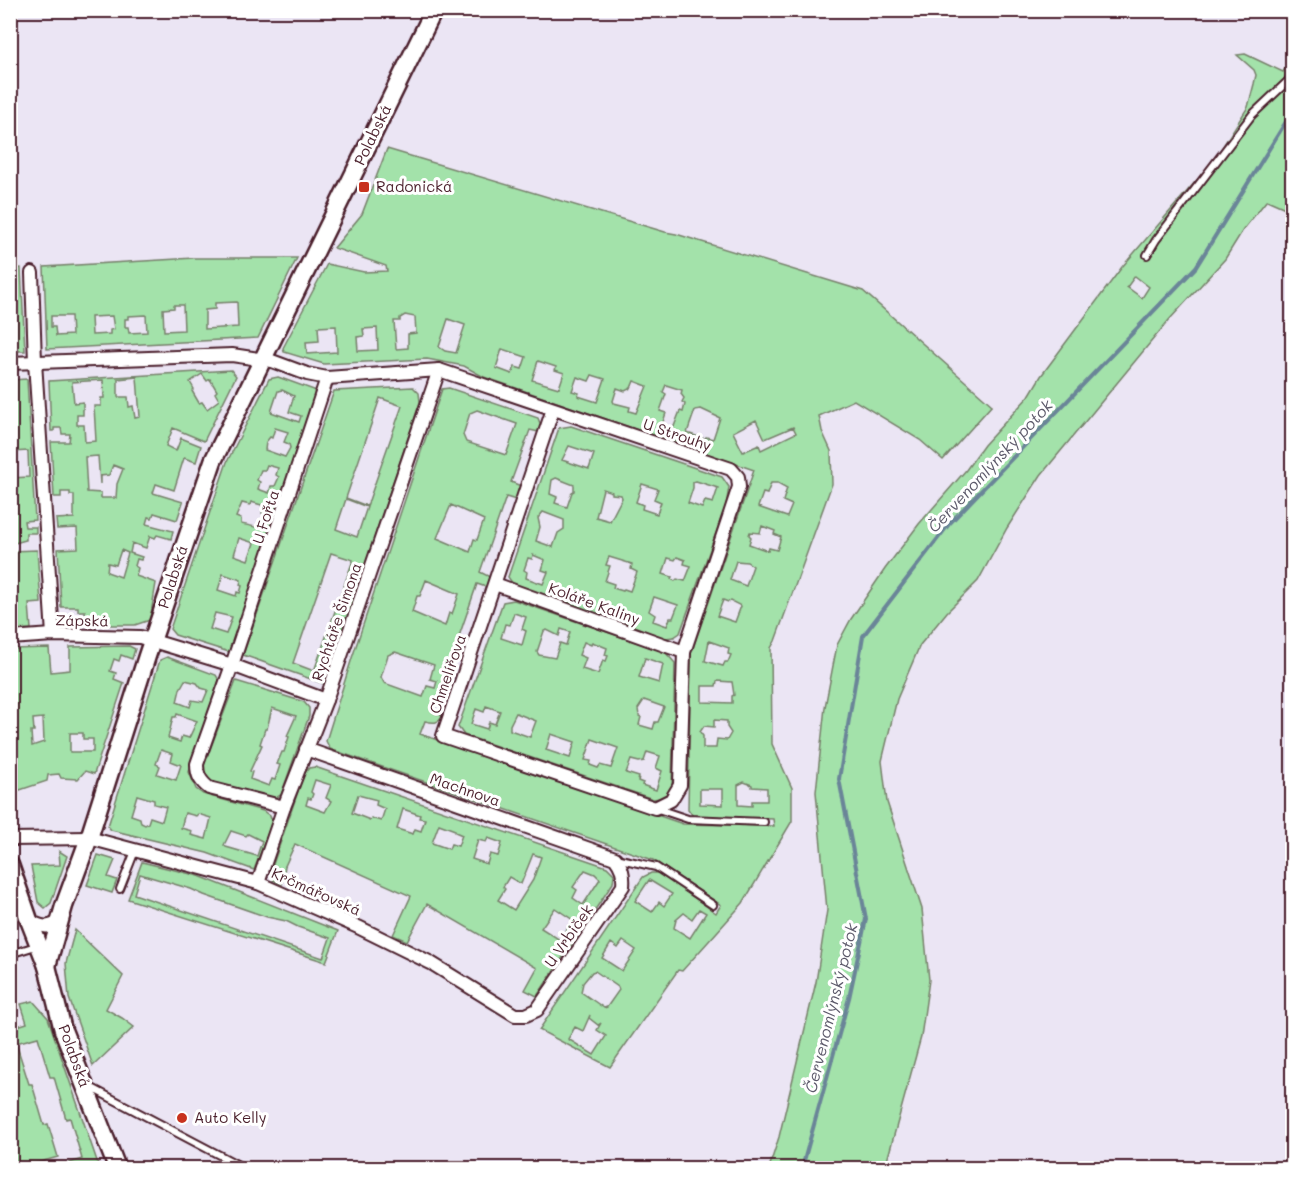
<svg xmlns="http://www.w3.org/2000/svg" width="1303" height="1179" viewBox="0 0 1303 1179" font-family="Mali,sans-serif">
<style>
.green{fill:#a3e2aa;stroke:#76806a;stroke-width:1.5;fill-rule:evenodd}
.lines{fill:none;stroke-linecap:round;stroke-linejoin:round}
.stream{stroke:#6b8598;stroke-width:4}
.lane-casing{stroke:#4a1f2b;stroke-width:10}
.street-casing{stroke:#4a1f2b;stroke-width:16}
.secondary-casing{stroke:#4a1f2b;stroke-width:21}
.lane{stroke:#fff;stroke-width:6}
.street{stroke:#fff;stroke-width:12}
.secondary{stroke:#fff;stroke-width:16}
.poi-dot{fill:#c8321e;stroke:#fff;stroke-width:2}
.labels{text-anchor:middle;stroke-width:6;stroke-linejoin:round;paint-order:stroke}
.street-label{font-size:15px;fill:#4a1f2b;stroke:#fff}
.poi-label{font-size:15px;fill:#4a1f2b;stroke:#fff;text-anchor:start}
.water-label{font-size:16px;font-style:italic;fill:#5d5a6b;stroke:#fff}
</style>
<rect width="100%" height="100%" fill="#ebe5f4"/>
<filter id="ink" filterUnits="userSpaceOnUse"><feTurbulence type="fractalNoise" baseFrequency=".0167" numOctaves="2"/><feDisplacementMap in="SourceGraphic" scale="12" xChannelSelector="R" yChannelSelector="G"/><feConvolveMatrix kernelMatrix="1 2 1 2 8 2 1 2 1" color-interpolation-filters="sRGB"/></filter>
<g filter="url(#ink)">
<g class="green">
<path d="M1245 54 1283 72 1292 57V211L1267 200 1243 230 1225 259 1169 320 1041 475 1007 528 978 581 947 612 920 645 897 699 882 761 887 802 922 909 929 980 921 1037 885 1168H769L779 1137 816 982 827 910 816 792 825 707 837 645 851 619 885 569 919 524 966 470 984 445 1029 396 1041 376 1122 267 1214 160 1248 107 1254 84 1256 75 1254 70 1237 55ZM1135 276 1149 287 1142 298 1127 287Z"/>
<path d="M387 149 665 232 676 234 863 291 992 405 943 460 920 440 854 400 819 416 822 431 831 451 832 484 775 641 771 648 772 744 792 788V821L743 903 682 971 678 970 610 1067 539 1030 643 877 651 873H659L716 913 721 905 653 860 330 749 326 741 352 658 442 389 449 388 538 418 541 426 539 432 530 430 511 482 521 486 516 500 506 497 480 572 490 577 486 587 477 584 433 712 443 716C438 724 433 723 425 721L420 734 683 824 774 826 773 819 693 816 688 809 691 654 754 470 484 377 464 366 427 359 324 364 284 352 283 348 327 264 364 272 387 271 386 266 334 248 362 214ZM405 315 415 317 416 333 408 334V348L396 349 394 321H400V318ZM448 319 465 325 456 353 445 351 439 347ZM336 326 337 352 307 354 306 342 319 341 318 327ZM377 328 378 350 358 351 357 337 364 336 363 329ZM502 349 526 357 522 369 515 367 512 374 496 368ZM538 361 556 367 555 370 564 373 559 388 532 380ZM592 375 605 379 597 402 578 396 579 393 572 391 577 377 589 381ZM634 381 647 386 636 413 629 411 630 407 614 403 613 401 617 388 625 391 631 388ZM666 385 682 390 681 394 684 398 682 402 685 404 683 412 680 411 673 429 662 425 666 413 660 411 666 394 663 392ZM701 409 720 418 713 439 706 437 705 439 687 433 695 410ZM477 410 517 424 506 455 466 442 463 435 470 413ZM756 420 765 439 793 427 796 433 761 450 759 445 743 452 733 432ZM771 483H778L787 488 783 501 792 505 787 517 758 507 763 493 767 494ZM451 505 484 520 477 540 474 539 470 552 437 538ZM762 526 775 531 774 534 781 537 777 550 769 548 768 551 749 544 751 537 749 535 750 532 760 533ZM736 561 747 562 753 566 746 586 730 580ZM426 580 459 594 452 614 449 613 445 626 412 612 417 596H420ZM723 600 728 602 731 601 741 606 735 622 717 616ZM709 641 729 648 728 654 731 655 728 662H725L723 666 705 661ZM395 652 434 665 430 679 437 681 435 688 427 686 423 697 384 683 381 677 388 655ZM717 681 732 682 734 695 732 696V703L702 702V686H716ZM714 720 727 721V727L731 733 727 740 717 739 716 748H703V736L700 732 704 726 714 727ZM744 782 752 785V787L767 788V801H752V806L738 805V785ZM700 789H723V805L700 804ZM649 880 672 894 664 906 659 902 652 912 635 901ZM699 909 706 913 690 938 674 928 676 920 684 913 692 919ZM623 941 636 950 622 971 602 958 611 943 618 948ZM595 971 618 987 619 990 607 1007 604 1008 581 992 583 983 592 972ZM590 1015 589 1018 598 1025 601 1023 597 1030 606 1036 594 1055 568 1039 575 1027 583 1031Z"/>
<path d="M194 258H297L258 338 47 349 44 267ZM237 302 238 327 205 329V310L215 309V303ZM174 305H183L184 330 164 331 163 309 174 308ZM146 315 147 332 129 333 128 327H125V319H128V316ZM51 316H71L72 335 56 336 55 327H51ZM112 316 114 329 110 330V334L92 335 91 317Z"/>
<polygon points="21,268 25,351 11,351 11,339 14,338 13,318 11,318 11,269"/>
<path d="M231 370 236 376 204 441 173 428 166 446 176 451 181 438 201 446 196 462 184 458 174 490 156 484 153 493 183 502 177 520 154 513 152 518 148 517 146 524 173 531 171 539 157 535 155 538 150 536 146 548 132 543 130 553 142 557 141 560 137 559 135 566 138 568 136 576 156 583 150 620 135 625H86L85 611H78V607H61L58 549 78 548 77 528 57 529 56 519 74 518V495H70V492H61V497H54L51 442H69L70 434H62L61 428H54V431H51L49 381ZM202 374 207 381 210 379 217 391 215 393 219 400 207 409 202 402 199 403 192 391 194 389 190 382ZM137 377 140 417 135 418 133 406 129 407 128 397H118V379ZM103 380 104 398H101V406H94L96 441 85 442 84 425H77V415H83V402L74 403 72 382ZM98 456 100 484V476L109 475 113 465 123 469 117 484 116 498H101V493L87 492 85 457ZM121 550 128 553 121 577 107 572 108 563 116 565Z"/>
<path d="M278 377 314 390 315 399 229 652 175 635 170 629 227 462 269 379ZM282 390 294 396 289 412 301 416 299 422 271 412 278 391ZM275 428 288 432 284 442 289 444 290 448 285 457 265 450 266 442 270 437 272 438ZM267 465 278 468 276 475 279 477 275 486H271L269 493 258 489 260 482 257 480 261 470H265ZM251 502 265 506 262 513 265 514 260 528 241 524V519L236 517 242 503 250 505ZM239 538 254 543 248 560 234 555ZM223 574 241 580 240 585 242 586 240 593 237 592 236 596 218 590ZM215 613 232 617 226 634 210 629Z"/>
<polygon points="27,379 35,520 24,521 25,527 36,527 36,533 26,533 26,540 11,544 11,478 29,477 28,451 12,452 13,468 11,468 11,380"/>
<path d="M413 387 419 393 420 402 325 684 243 655 334 391ZM380 398 402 406 367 506 346 498ZM346 499 367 507 357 537 336 529ZM331 553 353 560 314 671 293 663Z"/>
<path d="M571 426 722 477 729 487 726 505 680 633 674 637 665 638 515 587 508 577 559 428ZM569 446 594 454 589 469 562 460ZM556 478 574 485V491L572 492 567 507 555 503 557 497 550 494 552 480ZM696 481 718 488 713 503 705 501 702 508 688 503 693 488V482ZM642 484 658 489 654 499 661 502 657 514 642 509 643 505 636 502ZM603 489 612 492V494L621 495 622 498 610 521 596 517ZM543 512 564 520V529L558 533 553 547 536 541 540 527 538 518ZM533 555 545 560 542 570 548 572 543 584 526 578 527 572 524 570 528 558 532 559ZM609 557 632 564 631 569 637 572 630 591 624 589 623 591 613 588 614 584 605 581 610 566 606 565ZM677 557 685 560 684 564 691 566 685 581 677 579 675 581 671 579 672 577 663 574 668 558 675 560ZM654 597 678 605 673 618H670L667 626 653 621 655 615 649 611Z"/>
<polygon points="37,550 41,603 29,604 31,629 11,630 11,551"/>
<path d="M514 600 665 652 675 663 672 786C669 796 663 798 653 799L464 735 458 727 503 602ZM514 613 526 617 522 629 526 631 522 645 501 638 505 624 510 625ZM561 629 570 632 566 645 560 643 555 658 539 655 537 652 544 631 547 630 559 636ZM584 642 591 645 592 642 607 648 605 655 608 656 606 661 603 660 598 674 582 669 586 658 579 655ZM645 658 663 664 659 683 639 677ZM644 700 664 707 658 722H655L653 729 639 725 641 717 639 716 638 709ZM486 706 500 711 495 724 489 722 487 729 471 724 476 709 484 712ZM516 713 536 721 530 737 510 730V725ZM551 734 575 742 570 758 546 750ZM592 739 618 748 611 768 600 765 598 768 590 765 591 761 585 760ZM647 752 660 756 656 768 662 771 656 790 642 785 643 783 638 781 639 777 626 773 631 760 639 762 644 761Z"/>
<path d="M129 646 135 649 132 659 121 655 119 661 114 659 110 671 116 673 114 679 124 683 94 774 85 771 78 779 61 778 59 774 48 775 47 781 11 793V738L14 737 10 724 11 649 49 648 51 672 70 670V647ZM43 718 44 742 32 746 31 731H34L33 719ZM70 733H83V739H93V752H70Z"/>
<path d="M167 657 216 675 219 680 189 772 196 789 203 794 263 811 270 816 272 822 254 870 207 853 111 830 108 826 160 660ZM185 680 197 683 201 688 208 690 203 702 192 700 190 707 177 702 180 689ZM177 714 197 721 189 738 182 736 180 742 168 738 173 717H176ZM161 750 173 754 171 761 181 765 176 780 157 774 160 766 156 764ZM137 795 154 800V804L166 807 162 821 150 817 148 823 145 825 141 823 140 818 131 815ZM185 813 196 816 198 814 211 818 206 839 191 835 192 831 181 828ZM231 831 246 836 248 834 262 841 257 856 226 847 224 845Z"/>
<path d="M236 681 304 702 309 708V716L281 795 273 799 211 783 204 778 203 768ZM272 708 296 716 287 736 289 737 284 752H282L277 764 280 765 275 780 272 779 269 786 250 779 252 772 250 771 262 745 260 744 265 729H267Z"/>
<path d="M315 767 607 867 614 874 613 883 537 996 525 990 537 968 427 904 407 941 393 935 411 896 295 844 285 866 282 884 273 880 271 870 304 774 309 768ZM315 780 331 785 326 798 331 801 325 812 306 805 308 798 311 799 313 794 311 792ZM358 795 377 800 376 805 385 809 381 821 371 818 370 820 352 813ZM403 809 420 815 419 818 425 819 421 831 415 829 413 834 397 829ZM439 824 455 830V832L462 835 458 846 451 844 449 849 432 843ZM488 838 502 843 498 856 490 854 487 864 472 859 478 840 486 842ZM533 854 541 857 533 880 514 910 498 900 505 889 503 887 509 877 521 884ZM585 870 595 874 600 879 583 905 573 898 577 890 573 887ZM555 908 573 920 560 940 541 928Z"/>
<polygon points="59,851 67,856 51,903 45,908 38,902 31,866 60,865"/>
<polygon points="98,855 115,860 108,877 117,880 112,893 87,885"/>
<path d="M142 862 199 876 338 931 326 962 128 899ZM140 874 191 889 204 895 267 917 286 921 298 927 330 938 323 958 134 894Z"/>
<polygon points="75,930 123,976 106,1009 122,1018 134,1027 93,1066 69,998 66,963"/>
<polygon points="33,1001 48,1018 98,1164 96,1168 61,1168 60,1166 82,1159 70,1118 66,1119 54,1077 50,1077 38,1037 16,1043 29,1084 32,1084 44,1125 48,1124 58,1157 19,1168 11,1168 11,1028 27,1023 21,1004"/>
</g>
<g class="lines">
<polyline class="stream" points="802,1168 849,998 866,919 839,779 863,636 949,524 1196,267 1292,112"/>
<g class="lane-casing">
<g id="lane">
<polyline points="1147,255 1156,240 1252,115 1288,81 1292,74"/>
<polyline points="655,808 688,819 764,822"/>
<polyline points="616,858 656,867 713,905"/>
<polyline points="120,889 135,851"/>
<polyline points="10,954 39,945"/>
<polyline points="90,1087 244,1168"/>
</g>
</g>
<g class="street-casing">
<g id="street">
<polyline points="32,273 35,362 53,635"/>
<polyline points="10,363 232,355 272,361 307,374 327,378 439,370 731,469 738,477 739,487 684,652 680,785 671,800 655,808 443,736 553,409"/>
<polyline points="495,584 684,652"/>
<polyline points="10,638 53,635 140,637 232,665 326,700"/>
<path d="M284 807 209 788C200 781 197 775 197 764L232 665 327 378"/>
<path d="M10 839 89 838 258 883 358 927 431 963 515 1015H526L537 1010 623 886C624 874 622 867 615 858L306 749"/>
<polyline points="258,883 284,807 326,700 439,370"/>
<path d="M29 920C40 927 50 930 60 920"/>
</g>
</g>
<g class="secondary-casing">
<g id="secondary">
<polyline points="10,865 29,920 47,966 63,1030 117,1168"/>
<polyline points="47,966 64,906 89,838 147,656 213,461 434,10"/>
</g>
</g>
<use href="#lane" class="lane"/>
<use href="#street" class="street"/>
<use href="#secondary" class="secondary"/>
</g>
</g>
<g class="poi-dot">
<rect x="358" y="181" width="12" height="12" rx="3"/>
<circle cx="182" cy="1118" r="6"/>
</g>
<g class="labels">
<g class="street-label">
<text transform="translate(373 135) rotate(-64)" y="5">Polabská</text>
<text transform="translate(677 435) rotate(19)" y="5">U Strouhy</text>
<text transform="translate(266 517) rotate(-72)" y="5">U Fořta</text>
<text transform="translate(173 577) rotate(-72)" y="5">Polabská</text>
<text transform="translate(594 604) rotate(20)" y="5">Koláře Kaliny</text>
<text transform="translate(82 621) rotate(1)" y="5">Zápská</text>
<text transform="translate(337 622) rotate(-71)" y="5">Rychtáře Šimona</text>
<text transform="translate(448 674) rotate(-71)" y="5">Chmelířova</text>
<text transform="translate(465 790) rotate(19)" y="5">Machnova</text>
<text transform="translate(316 892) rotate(24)" y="5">Krčmářovská</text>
<text transform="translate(569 936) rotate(-55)" y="5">U Vrbiček</text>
<text transform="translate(74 1056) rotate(70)" y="5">Polabská</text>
</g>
<g class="poi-label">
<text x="376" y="192">Radonická</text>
<text x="194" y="1123">Auto Kelly</text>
</g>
<g class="water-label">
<text transform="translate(990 466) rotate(-47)" y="6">Červenomlýnský potok</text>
<text transform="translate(831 1008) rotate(-76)" y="6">Červenomlýnský potok</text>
</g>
</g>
<rect width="1303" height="1179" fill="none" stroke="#fff" stroke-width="36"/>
<rect x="18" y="18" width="1267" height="1143" fill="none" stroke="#4a1f2b" stroke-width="2" filter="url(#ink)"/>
</svg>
